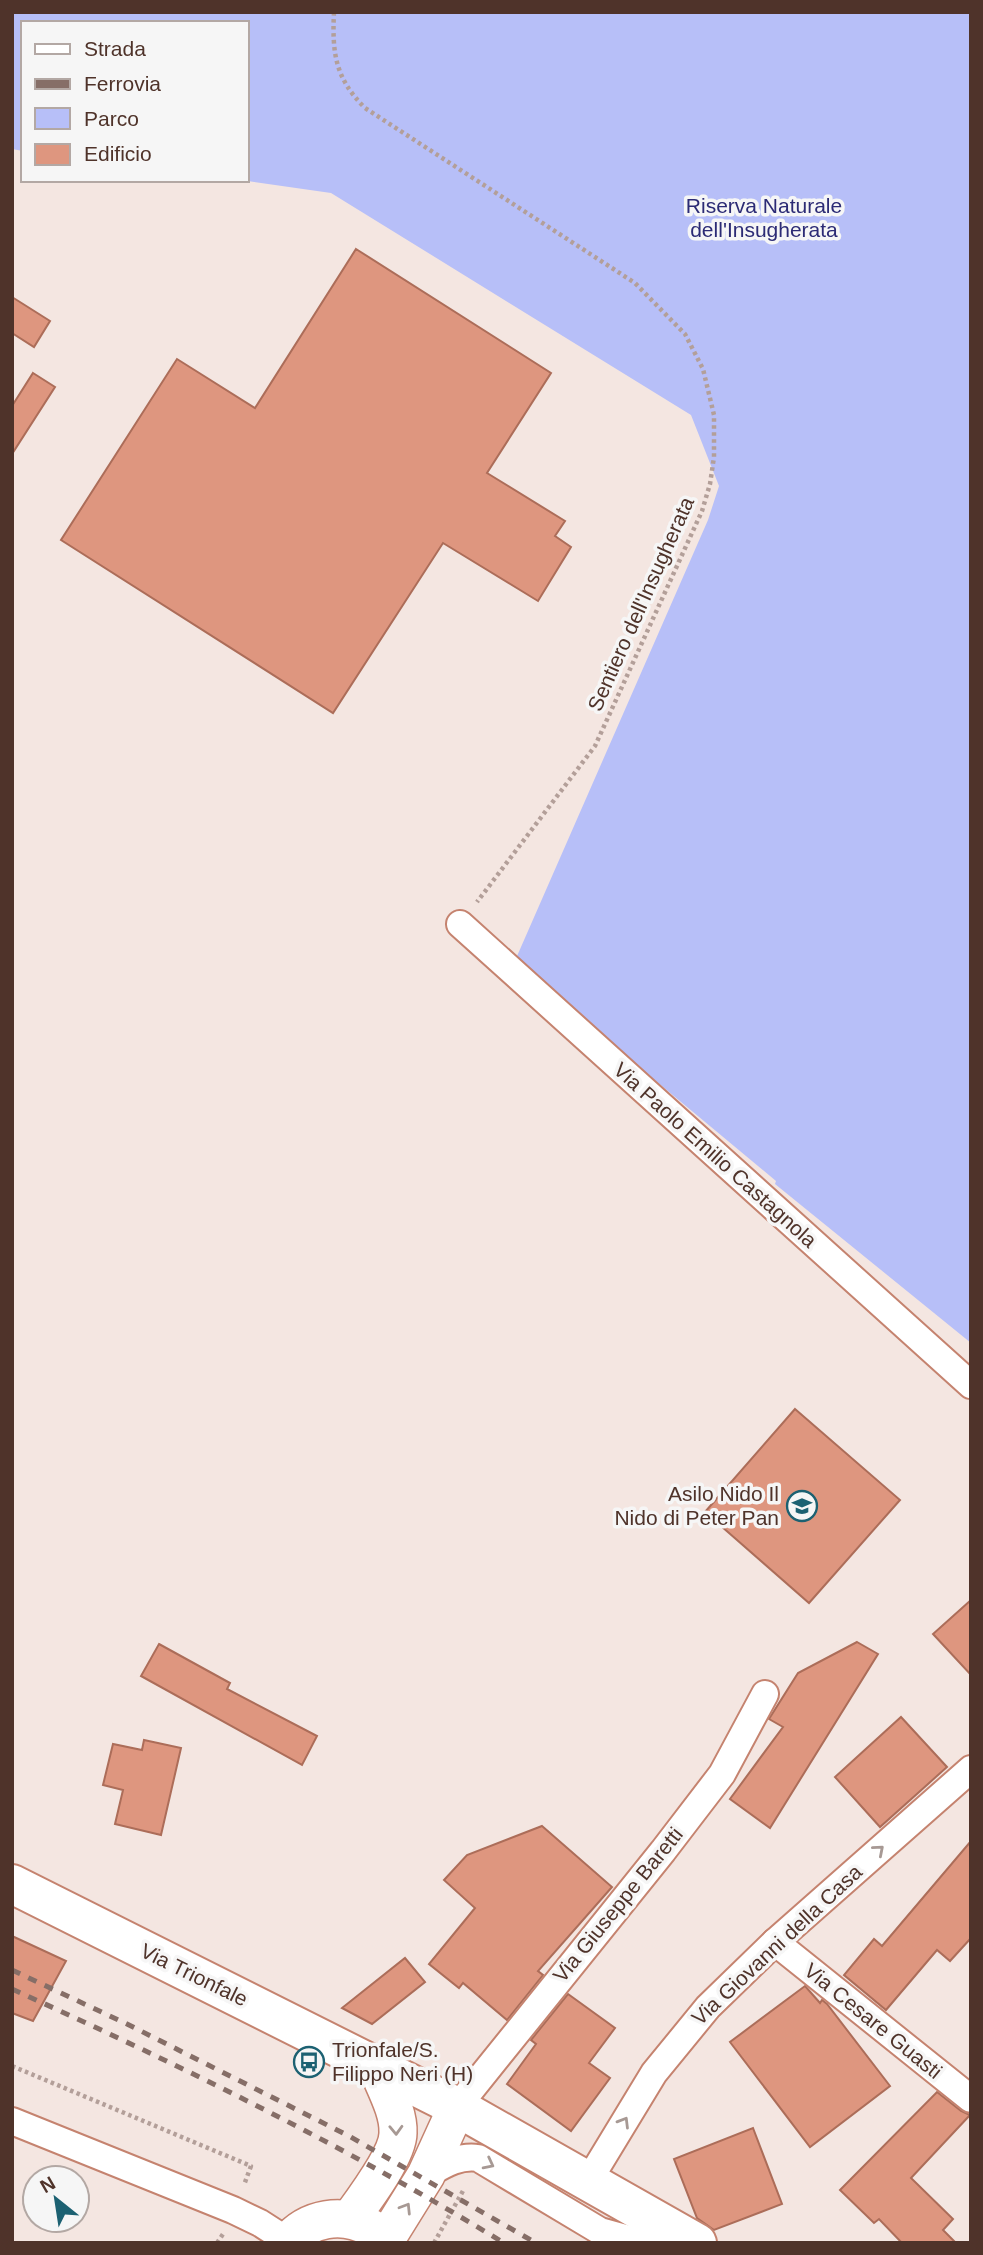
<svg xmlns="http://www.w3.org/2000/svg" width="983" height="2255" viewBox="0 0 983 2255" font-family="Arial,sans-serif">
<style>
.green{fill:#b7bff8}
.building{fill:#de967f;stroke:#ac6d59;stroke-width:2}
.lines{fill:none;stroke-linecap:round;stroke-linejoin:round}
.street-casing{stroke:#c5836f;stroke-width:30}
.secondary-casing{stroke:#c5836f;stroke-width:40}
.primary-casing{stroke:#c5836f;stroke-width:42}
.path{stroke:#b39f99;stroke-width:4.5;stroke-dasharray:3.5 3.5;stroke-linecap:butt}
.street{stroke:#fff;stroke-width:26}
.secondary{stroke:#fff;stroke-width:37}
.primary{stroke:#fff;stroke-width:38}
.rail{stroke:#866e67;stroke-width:5;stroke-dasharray:9 9;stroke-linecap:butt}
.oneway{stroke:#a79994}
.labels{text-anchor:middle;stroke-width:7;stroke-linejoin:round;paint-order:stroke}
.park-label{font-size:21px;fill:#2c2b75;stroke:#f6f6f6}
.street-label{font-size:21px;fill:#4f332a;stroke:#f6f6f6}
.poi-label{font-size:21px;fill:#4f332a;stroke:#f6f6f6;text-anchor:end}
</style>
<rect width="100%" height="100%" fill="#f4e6e1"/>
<polygon class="green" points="12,12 971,12 971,1343 775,1184 776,1181 514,963 708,520 719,486 691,415 331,193 241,180 247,180 247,23 23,23 23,151 12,149"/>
<g class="building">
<polygon points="356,249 551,373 487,473 565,521 555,536 571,547 538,601 443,543 333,713 61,540 177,359 255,408"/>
<polygon points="12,297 50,321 34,347 12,333"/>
<polygon points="33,373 55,387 12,454 12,406"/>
<polygon points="795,1409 900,1500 809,1603 705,1512"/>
<polygon points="971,1600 971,1675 933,1634"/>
<polygon points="857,1642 878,1654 770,1828 730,1799 783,1727 769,1719 798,1673"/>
<polygon points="159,1644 230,1683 227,1689 317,1736 302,1765 141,1676"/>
<polygon points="901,1717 947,1767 880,1827 835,1777"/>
<polygon points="144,1740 181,1748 161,1835 115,1824 123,1790 103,1785 113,1744 142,1750"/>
<polygon points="542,1826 612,1887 538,1971 543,1975 507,2020 463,1983 459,1988 429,1964 475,1908 444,1880 467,1855"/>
<polygon points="971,1841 971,1938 950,1961 937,1950 886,2010 844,1975 874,1939 882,1946"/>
<polygon points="12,1936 66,1961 33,2021 12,2013"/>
<polygon points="405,1958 425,1982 372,2024 342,2008"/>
<polygon points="805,1986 820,2003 822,2000 827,2004 890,2086 810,2147 730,2042"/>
<polygon points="568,1994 615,2028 589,2063 610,2078 571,2131 507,2084 536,2044 531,2040"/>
<polygon points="937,2092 961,2111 970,2115 911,2178 953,2219 943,2230 956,2243 902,2243 879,2219 874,2223 840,2190"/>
<polygon points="753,2128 782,2204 714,2230 697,2218 674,2159"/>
</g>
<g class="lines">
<g class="street-casing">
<g id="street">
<polyline points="460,924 971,1385"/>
<polyline points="775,1942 971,2099"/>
<polyline points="457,2107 663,1851 722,1774 765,1694"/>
<polyline points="12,2121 233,2210 260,2223 288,2241"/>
<path d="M426 2175C442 2166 458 2155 478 2158L600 2231 636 2241 692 2243"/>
<polyline points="589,2180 654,2073 708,2007 775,1942 971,1769"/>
</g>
</g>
<g class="secondary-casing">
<g id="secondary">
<path d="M350 2219C363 2201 398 2155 398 2133 399 2111 384 2086 376 2065"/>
<polyline points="385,2241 426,2175 457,2107"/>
<path d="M287 2243C308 2217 343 2212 371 2228"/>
</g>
</g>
<g class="primary-casing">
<polyline id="primary" points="12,1884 457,2107 697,2243"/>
</g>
<g class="path">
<path d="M334 12C332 53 335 78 365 108L635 283 685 334 703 369 714 415V457L710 484 702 511 595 746 477 902"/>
<polyline points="12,2066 251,2166 244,2185"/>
<polyline points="217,2243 223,2234"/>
<polyline points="434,2243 464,2189"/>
</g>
<use href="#street" class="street"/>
<use href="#secondary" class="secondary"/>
<use href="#primary" class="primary"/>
<g class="rail">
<polyline points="12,1970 127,2024 349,2136 536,2243"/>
<path d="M12 1989C180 2065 347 2147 504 2243"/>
</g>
</g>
<defs><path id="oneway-chevron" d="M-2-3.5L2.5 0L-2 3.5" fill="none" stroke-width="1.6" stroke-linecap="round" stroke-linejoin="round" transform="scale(1.75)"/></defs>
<g class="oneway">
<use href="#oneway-chevron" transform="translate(879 1850) rotate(-41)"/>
<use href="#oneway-chevron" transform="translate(624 2122) rotate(-59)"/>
<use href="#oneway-chevron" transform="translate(396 2130) rotate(88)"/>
<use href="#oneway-chevron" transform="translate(489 2164) rotate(27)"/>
<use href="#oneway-chevron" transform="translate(406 2208) rotate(-58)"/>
</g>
<defs>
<g id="school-ring" transform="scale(1.575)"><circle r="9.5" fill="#f6f6f6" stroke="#1c6172" stroke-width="1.5"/><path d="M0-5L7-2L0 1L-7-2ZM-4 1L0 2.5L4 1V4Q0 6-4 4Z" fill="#1c6172"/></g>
<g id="bus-ring" transform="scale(1.575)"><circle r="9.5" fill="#f6f6f6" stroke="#1c6172" stroke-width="1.5"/><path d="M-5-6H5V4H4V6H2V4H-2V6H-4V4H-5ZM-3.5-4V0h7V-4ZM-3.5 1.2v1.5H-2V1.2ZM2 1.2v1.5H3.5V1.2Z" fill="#1c6172"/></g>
</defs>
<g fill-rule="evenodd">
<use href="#school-ring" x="802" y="1506"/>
<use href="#bus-ring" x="309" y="2062"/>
</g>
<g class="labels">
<g class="park-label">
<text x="764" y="213">Riserva Naturale<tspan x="764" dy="24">dell'Insugherata</tspan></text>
</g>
<g class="street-label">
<text transform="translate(641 604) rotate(-66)" y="7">Sentiero dell'Insugherata</text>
<text transform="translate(715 1155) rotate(42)" y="7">Via Paolo Emilio Castagnola</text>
<text transform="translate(618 1905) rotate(-51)" y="7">Via Giuseppe Baretti</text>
<text transform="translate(777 1945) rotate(-43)" y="7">Via Giovanni della Casa</text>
<text transform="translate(194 1975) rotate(26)" y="7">Via Trionfale</text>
<text transform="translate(873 2021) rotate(39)" y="7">Via Cesare Guasti</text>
</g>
<g class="poi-label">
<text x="779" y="1501">Asilo Nido Il<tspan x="779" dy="24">Nido di Peter Pan</tspan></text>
<text x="332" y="2057" text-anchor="start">Trionfale/S.<tspan x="332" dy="24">Filippo Neri (H)</tspan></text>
</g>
</g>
<rect width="983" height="2255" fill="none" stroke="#4f332a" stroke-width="28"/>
<rect x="21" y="21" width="228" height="161" fill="#f6f6f6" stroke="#b3a8a4" stroke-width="2"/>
<rect x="35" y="44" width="35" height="10" fill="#ffffff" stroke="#b3a8a4" stroke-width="2"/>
<text x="84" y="56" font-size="21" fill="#4f332a">Strada</text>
<rect x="35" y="79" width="35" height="10" fill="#866e67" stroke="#b3a8a4" stroke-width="2"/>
<text x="84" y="91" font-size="21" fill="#4f332a">Ferrovia</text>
<rect x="35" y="108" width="35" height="21" fill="#b7bff8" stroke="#b3a8a4" stroke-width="2"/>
<text x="84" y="126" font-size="21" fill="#4f332a">Parco</text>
<rect x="35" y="144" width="35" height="21" fill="#de967f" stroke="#b3a8a4" stroke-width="2"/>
<text x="84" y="161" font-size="21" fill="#4f332a">Edificio</text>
<g transform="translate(56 2199) rotate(330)"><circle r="33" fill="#f6f6f6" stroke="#b3a8a4" stroke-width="2"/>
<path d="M0-5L12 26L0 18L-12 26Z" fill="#1c6172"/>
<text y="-10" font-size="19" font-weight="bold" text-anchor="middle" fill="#4f332a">N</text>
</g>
</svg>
